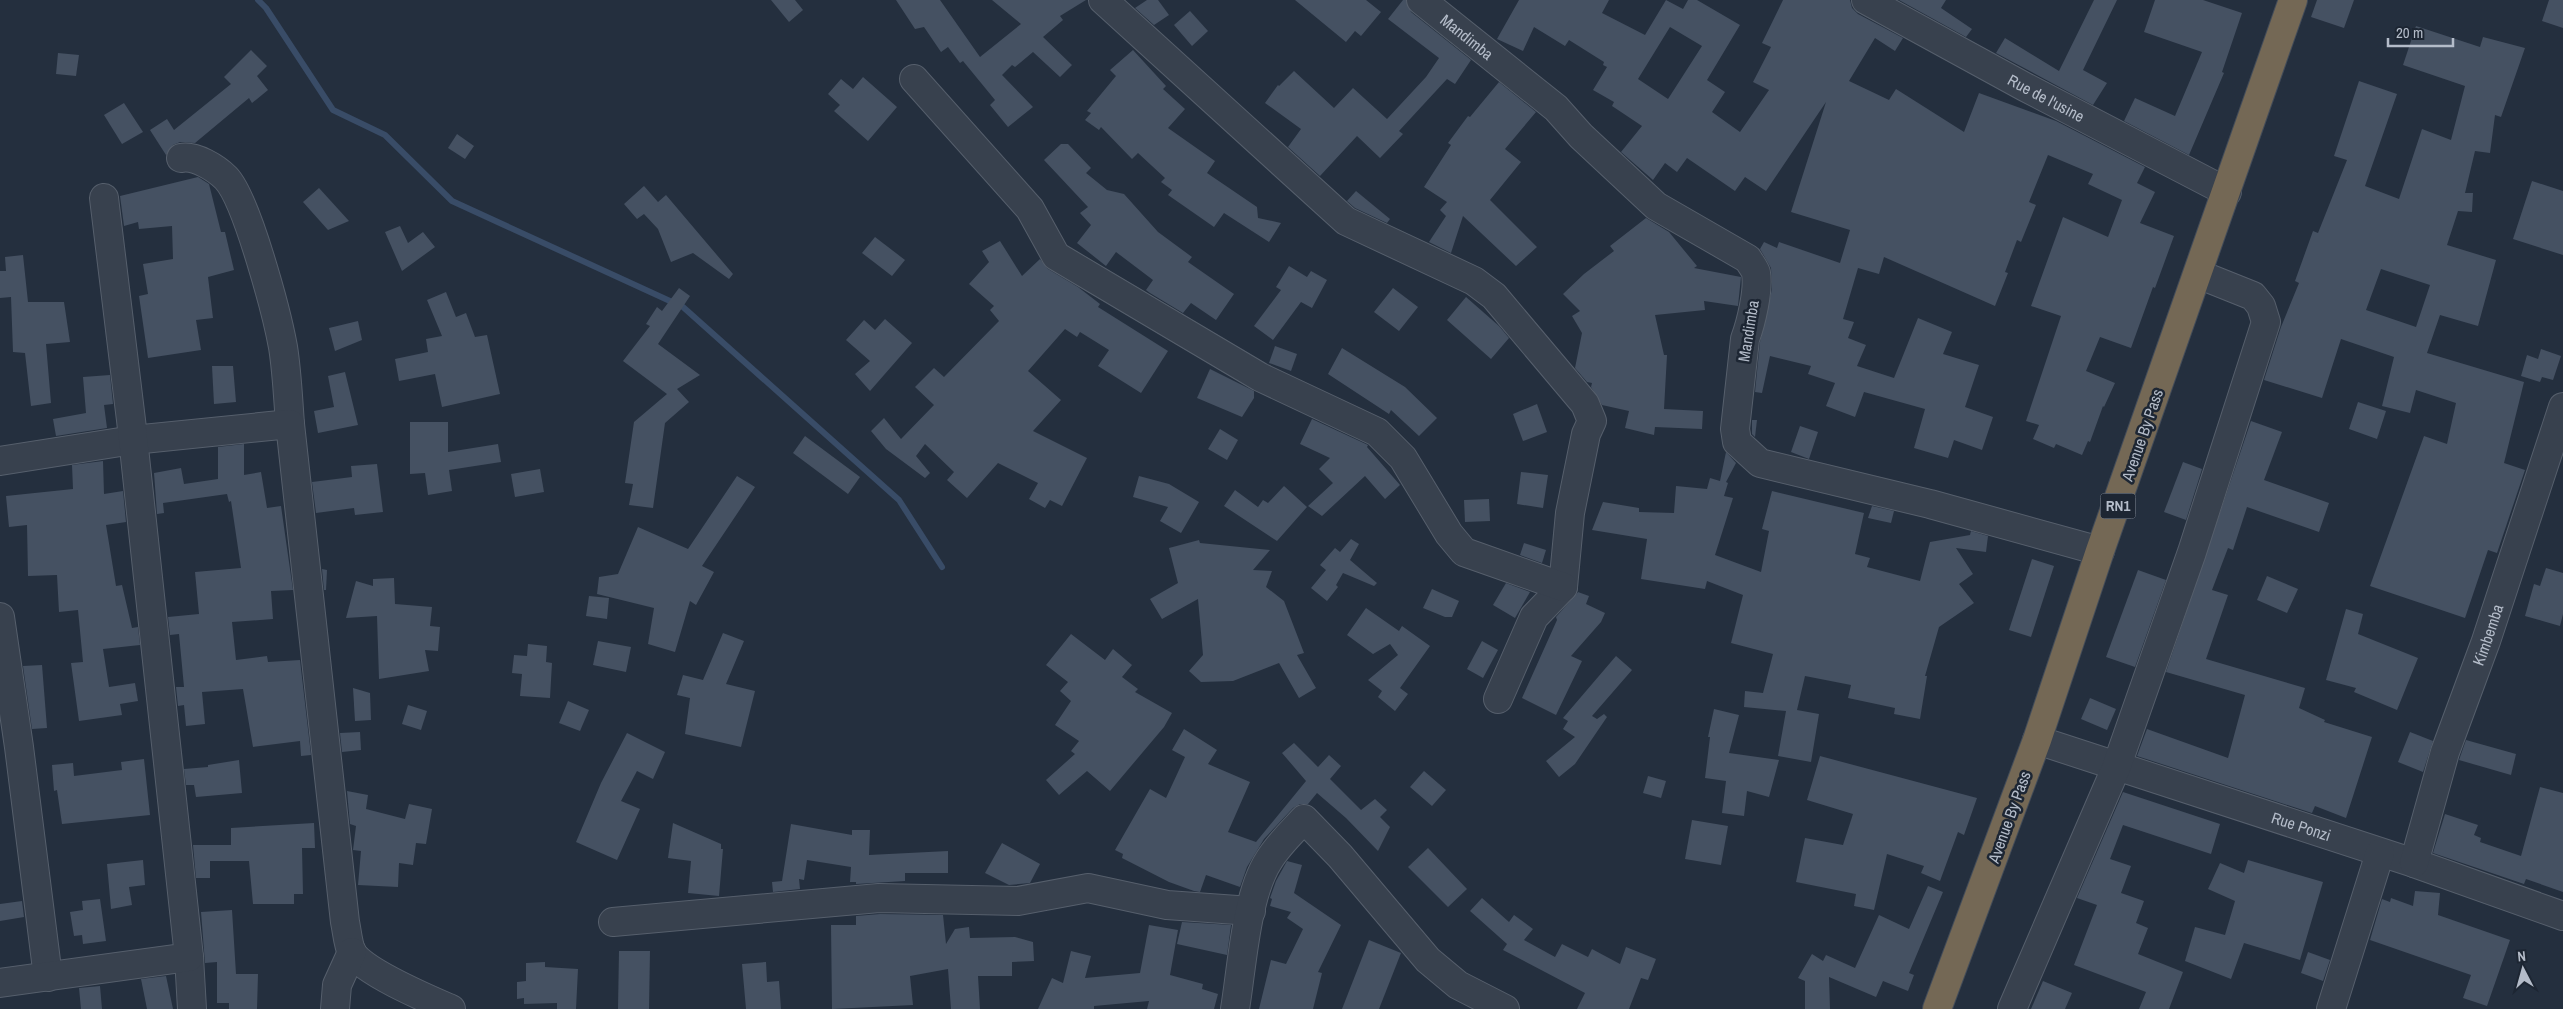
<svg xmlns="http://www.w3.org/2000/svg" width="2563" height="1009" viewBox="0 0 2563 1009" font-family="'Archivo Narrow',sans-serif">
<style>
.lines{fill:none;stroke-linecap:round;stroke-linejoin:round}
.stream{stroke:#394c67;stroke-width:6}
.building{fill:#455162;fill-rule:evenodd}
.minor-casing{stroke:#565f6c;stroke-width:30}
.highway-casing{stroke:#434c59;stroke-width:30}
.minor{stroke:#38414e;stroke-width:28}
.highway{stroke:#746855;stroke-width:28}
.labels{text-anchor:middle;stroke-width:5;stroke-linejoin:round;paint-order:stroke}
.shield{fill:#1d2633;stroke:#878f9c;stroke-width:1}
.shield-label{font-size:15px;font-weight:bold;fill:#b4bcc9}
.street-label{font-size:16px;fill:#b4bcc9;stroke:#1d2633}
</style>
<rect width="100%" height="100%" fill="#242f3e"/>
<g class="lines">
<polyline class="stream" points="258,0 266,8 333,110 385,135 452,201 683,307 899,500 942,567"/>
</g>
<g class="building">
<polygon points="771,0 795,0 803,10 789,22"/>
<polygon points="896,0 940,0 980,57 1021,24 992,0 1086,0 1060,16 1063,20 1043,37 1072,65 1060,77 1033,52 1015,67 1012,65 1002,75 1033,107 1008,127 990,105 995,100 963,61 960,63 948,47 941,52 924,27 915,29"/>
<polygon points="1147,0 1158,0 1169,15 1154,25 1135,8"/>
<polygon points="1295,0 1366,0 1381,12 1361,36 1355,31 1346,42"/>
<polygon points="1403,0 1406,0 1411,12 1471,60 1455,84 1447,79 1399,131 1403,134 1380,158 1357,136 1320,176 1288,147 1301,129 1265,103 1278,85 1279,86 1294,71 1334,108 1353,88 1387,119 1426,77 1439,58 1388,19"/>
<path d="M1519 0H1609L1602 13 1645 35 1666 0 1683 9 1688 0H1697L1740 25 1707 80 1725 92 1712 112 1740 132 1769 90 1753 82 1771 47 1762 43 1783 0H1850L1852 8 1858 14 1903 38 1895 51 1875 38 1849 81 1889 100 1896 89 1964 132 1979 93 2056 121 2145 167 2137 183 2155 192 2140 223 2174 236 2155 288 2153 287 2131 348 2100 337 2086 371 2115 383 2104 407 2103 406 2090 442 2088 441 2082 455 2056 444 2054 448 2033 439 2039 425 2026 421 2061 316 2031 306 2063 217 2108 237 2122 200 2088 184 2093 174 2048 155 2029 202 2036 205 2021 242 2017 240 2005 272 2008 273 1995 306 1884 257 1879 274 1858 268 1843 319 1854 322 1848 338 1866 345 1857 366 1894 378 1918 318 1952 332 1943 354 1979 365 1965 407 1993 417 1982 450 1954 440 1948 458 1914 448 1925 409 1864 392 1855 417 1826 406 1835 383 1808 374 1811 366 1770 356 1762 393 1755 392 1760 342 1772 289 1771 268 1760 249 1764 242 1777 248 1779 242 1840 263 1850 230 1791 212 1826 102 1766 191 1745 177 1735 191 1687 158 1677 172 1665 163 1653 180 1621 152 1642 126 1612 106 1614 102 1593 90 1607 67 1603 65 1604 62 1569 40 1565 46 1534 27 1523 51 1497 39ZM1670 27 1702 46 1668 99 1638 79Z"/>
<polygon points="1899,0 1946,0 1941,8 1972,29 1966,37"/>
<polygon points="2094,0 2117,0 2083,70 2107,83 2093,105 1996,53 2005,38 2059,71"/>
<polygon points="2155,0 2203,0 2242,13 2222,72 2224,73 2189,155 2124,121 2135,98 2175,116 2202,52 2144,32"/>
<polygon points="2317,0 2354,0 2344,28 2311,17"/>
<polygon points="2549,0 2563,0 2563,28 2542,21"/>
<polygon points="1190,11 1208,31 1192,46 1174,25"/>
<path d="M2416 26 2480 47 2483 37 2525 48 2501 117 2495 115 2490 153 2475 151 2465 193H2473L2472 212 2458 211 2447 245 2496 260 2478 326 2440 315 2427 353 2524 382 2504 463 2525 470 2497 553 2488 550 2465 618 2370 586 2424 436 2447 444 2456 403 2416 390 2410 413 2382 406 2394 357 2341 339 2322 398 2264 380 2281 327 2299 283 2295 281 2313 231 2318 233 2347 160 2334 156 2359 81 2397 94 2365 186 2399 199 2422 129 2451 140 2465 86 2403 65ZM2381 269 2430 285 2416 327 2366 310Z"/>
<polygon points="251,50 267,66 257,76 268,90 252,103 249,98 195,143 180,142 173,145 166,155 150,130 167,119 174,130 231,84 224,77"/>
<polygon points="1133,50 1166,86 1163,89 1185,109 1168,128 1215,161 1207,173 1257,207 1258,218 1281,223 1269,242 1224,213 1214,227 1168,195 1172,190 1161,182 1165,178 1138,153 1132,159 1101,127 1099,130 1085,120 1091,113 1087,111 1116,76 1110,70"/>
<polygon points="58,53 79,55 76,76 56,74"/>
<polygon points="863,77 897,107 868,141 834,111 840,105 828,94 841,79 853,89"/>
<polygon points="1499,82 1536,112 1505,149 1521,162 1490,200 1537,247 1516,266 1463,216 1451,253 1429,242 1446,216 1440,210 1447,202 1424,187 1451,145 1448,143 1468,116 1470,117"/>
<polygon points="124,103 143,132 122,144 104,115"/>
<polygon points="457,134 474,146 465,159 448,148"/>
<polygon points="1061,144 1068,144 1091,168 1086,173 1107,190 1124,194 1158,232 1192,257 1188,262 1234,294 1216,320 1191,303 1183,313 1150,293 1146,290 1153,280 1116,252 1106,266 1077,243 1091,225 1080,213 1088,207 1044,160"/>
<polygon points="198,177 209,184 221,232 225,232 234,270 208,277 213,318 196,320 201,350 148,358 139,296 148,294 143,264 173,259 172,226 139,229 138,222 124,226 120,196"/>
<polygon points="2532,181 2563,191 2563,255 2513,239"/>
<polygon points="644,186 658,202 666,195 733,274 729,279 693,253 671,262 658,229 644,214 637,219 624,204"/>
<polygon points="319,188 349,221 328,230 303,202"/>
<polygon points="1356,191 1390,219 1387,223 1355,208 1347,201"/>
<polygon points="1646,218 1669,232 1697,266 1694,268 1741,277 1738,306 1704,301 1705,310 1655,315 1664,355 1667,355 1664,409 1703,411 1702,429 1655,427 1654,435 1625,428 1629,411 1602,405 1591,387 1592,383 1587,382 1575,368 1582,333 1572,316 1580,311 1563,294 1584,274 1614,251 1610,246"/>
<polygon points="400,226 408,243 423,232 435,247 402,271 385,232"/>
<polygon points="875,237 905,260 892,276 862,253"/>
<polygon points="1000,241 1022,276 1040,259 1048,269 1078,287 1100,304 1098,307 1168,351 1141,393 1098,366 1109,350 1080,332 1077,337 1065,329 1028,371 1061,400 1033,431 1087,458 1062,506 1050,500 1045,508 1029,499 1038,483 998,463 967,498 947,480 954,472 925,444 916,456 930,473 925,478 886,449 871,431 884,418 901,439 934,405 915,387 934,368 944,377 999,321 990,310 994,306 969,284 989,262 982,251"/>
<polygon points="23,255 28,302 64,302 70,342 46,344 51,403 31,406 25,353 13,352 11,297 0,298 0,271 6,271 5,257"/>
<polygon points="1289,266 1307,277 1311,271 1327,280 1312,308 1301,302 1273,340 1254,326 1281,290 1276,287"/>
<polygon points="679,288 690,296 658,344 700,375 677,389 689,402 665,423 653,508 629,505 633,484 625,483 634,422 667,394 623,361 650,326 646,324 657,307 662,311"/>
<polygon points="1393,288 1418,307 1399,331 1374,312"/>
<polygon points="446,292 456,317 466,313 475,337 487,335 500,394 442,407 435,374 399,381 395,359 428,352 426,339 442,336 427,300"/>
<polygon points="1466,297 1499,326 1509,338 1491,359 1447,320"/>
<polygon points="885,319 912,343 870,391 855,374 870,361 846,340 864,320 875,330"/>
<polygon points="358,321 362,340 335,351 329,328"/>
<polygon points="1275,346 1297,354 1291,371 1269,363"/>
<polygon points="1342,348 1405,387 1437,418 1419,436 1391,410 1389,414 1328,374"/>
<polygon points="2541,349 2561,356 2553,380 2542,377 2540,382 2521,376 2527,355 2538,359"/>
<polygon points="212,366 233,366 236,402 214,404"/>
<polygon points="1210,369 1254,391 1254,398 1242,417 1197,398"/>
<polygon points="345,372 358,425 318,433 314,411 334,407 328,376"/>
<polygon points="110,375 113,404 104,405 107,428 56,436 53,419 86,413 83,377"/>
<polygon points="2358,402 2386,411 2377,439 2349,429"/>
<polygon points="1537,404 1547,432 1523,441 1513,414"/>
<polygon points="1312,419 1368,445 1367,447 1400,485 1385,499 1365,476 1322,516 1308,506 1333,483 1319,469 1330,458 1300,444"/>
<polygon points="1752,420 1757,420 1755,437 1752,434"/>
<polygon points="2251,421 2282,432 2264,480 2329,503 2319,532 2247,507 2233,550 2228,548 2212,590 2228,595 2206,659 2305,688 2299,708 2325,720 2324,722 2372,737 2346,818 2315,806 2312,813 2137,756 2147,729 2228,758 2245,695 2166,672"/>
<polygon points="410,422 448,422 448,452 498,444 501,462 449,470 452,491 428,495 425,473 410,474"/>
<polygon points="1800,426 1818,432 1809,459 1791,452"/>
<polygon points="1220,429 1238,440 1227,460 1208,449"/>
<polygon points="805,436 860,477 848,494 793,453"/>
<polygon points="244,444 244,475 261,472 267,508 281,506 293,590 271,591 273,619 232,622 236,660 267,656 268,662 300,660 311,755 301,756 300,741 253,747 243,689 202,692 205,724 186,726 184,705 178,706 176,687 184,687 179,634 170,635 168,617 199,614 195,572 241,568 231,501 229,502 227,494 163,503 164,513 157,514 154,473 181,468 184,484 218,479 218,447"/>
<polygon points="1726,452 1736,463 1726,482 1728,483 1724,496 1733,498 1715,555 1761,572 1769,531 1762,529 1772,491 1864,513 1855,554 1870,558 1867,567 1920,581 1930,542 1970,535 1971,531 1988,536 1986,552 1956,548 1973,574 1959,584 1974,603 1939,627 1925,676 1927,676 1920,719 1894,714 1895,708 1848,698 1851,685 1805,676 1797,710 1819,714 1811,762 1778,756 1786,711 1744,707 1745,691 1763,693 1773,654 1731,643 1743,595 1707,581 1705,589 1641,579 1647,539 1592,530 1603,502 1639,508 1639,512 1674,513 1676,486 1707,489 1710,478 1720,481"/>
<polygon points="103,461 104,494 123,491 126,522 106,525 116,586 122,585 132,628 138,627 140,645 103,649 109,687 135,683 138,701 120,704 122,715 79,721 71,663 83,662 78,610 59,612 57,575 28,576 27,525 9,527 6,496 73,489 72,465"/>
<polygon points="2183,462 2202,469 2186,520 2164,512"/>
<polygon points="377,464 383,512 355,515 354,508 316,513 312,482 352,477 351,466"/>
<polygon points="540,469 544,492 515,497 511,474"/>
<polygon points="1521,472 1548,475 1543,508 1517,504"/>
<polygon points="737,476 755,487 702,566 714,572 696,605 690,601 675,652 648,644 654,608 597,594 599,577 618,574 638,527 688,549"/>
<polygon points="1139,476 1169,484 1199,502 1181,533 1160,521 1168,507 1133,497"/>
<polygon points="1284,486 1307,507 1277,541 1224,506 1235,490 1258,507 1263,500 1268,503"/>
<polygon points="1489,499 1490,521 1465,522 1464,500"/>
<polygon points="1872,506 1894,511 1891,523 1868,518"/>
<polygon points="1351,539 1359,544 1350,560 1377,583 1374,586 1343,573 1336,585 1338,587 1327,601 1311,588 1326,570 1320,565 1335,548 1340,552"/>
<polygon points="1199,540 1200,543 1270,550 1253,570 1272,571 1266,587 1284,601 1304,653 1297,655 1316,688 1299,698 1279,663 1233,681 1201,682 1189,671 1203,655 1198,599 1162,619 1150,599 1178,583 1169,548"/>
<polygon points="1524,543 1546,550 1542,563 1520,555"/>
<polygon points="2032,559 2054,566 2031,637 2009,630"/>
<polygon points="2546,568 2563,573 2563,614 2560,626 2525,616 2534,584 2540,586"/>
<polygon points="322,569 327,570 326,590 324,590"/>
<polygon points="2138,570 2166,580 2135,667 2106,657"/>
<polygon points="2267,576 2298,589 2287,613 2257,600"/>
<polygon points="394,578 395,604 432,607 430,626 440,627 438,651 425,650 429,671 379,679 377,616 346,618 356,581 373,586 373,579"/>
<polygon points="1506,583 1530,592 1515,618 1493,605"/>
<polygon points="1432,589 1459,601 1452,617 1445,617 1423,608"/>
<polygon points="1578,592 1589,596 1586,604 1605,613 1601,622 1571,656 1582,661 1556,715 1522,698 1557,620 1556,617"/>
<polygon points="589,596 609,598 607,619 586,616"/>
<polygon points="1366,608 1399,631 1402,626 1430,646 1400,688 1408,694 1395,711 1378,697 1382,691 1368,680 1398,655 1390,644 1373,654 1347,635"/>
<polygon points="2346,609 2363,614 2358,634 2418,658 2397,710 2354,692 2356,688 2326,680"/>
<polygon points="723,633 744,641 726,684 755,691 741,747 685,734 690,698 677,695 683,675 703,680"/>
<polygon points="1071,634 1105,660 1113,649 1132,665 1122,677 1138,689 1135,692 1172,713 1164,727 1110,791 1087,771 1059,795 1046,780 1075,754 1071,751 1079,741 1055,725 1071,701 1060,691 1068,682 1046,665"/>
<polygon points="598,641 631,647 626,672 593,665"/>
<polygon points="1482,641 1498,650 1483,678 1467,669"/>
<polygon points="528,644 547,646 546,662 552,663 550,698 520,696 522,674 512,673 514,655 527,656"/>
<polygon points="1616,656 1632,670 1592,716 1597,719 1604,714 1607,717 1575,764 1559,777 1546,761 1575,737 1563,729 1568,721 1563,718"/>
<polygon points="42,665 47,728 32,729 23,666"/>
<polygon points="353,688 370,693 371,720 355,721"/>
<polygon points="2090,698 2116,709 2107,730 2081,719"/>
<polygon points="568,701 589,710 580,731 559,723"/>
<polygon points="408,705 427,711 421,730 402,724"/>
<polygon points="1714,709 1739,715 1729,753 1779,760 1769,797 1747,791 1744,816 1722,813 1726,781 1705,778 1710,737 1708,737"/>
<polygon points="1184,729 1217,750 1208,764 1250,782 1228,832 1256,842 1306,781 1282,753 1294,743 1318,767 1329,755 1341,766 1330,779 1361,810 1375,799 1387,810 1380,817 1390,827 1378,851 1346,818 1317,793 1308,804 1300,804 1293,808 1264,839 1247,867 1240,887 1206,875 1200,892 1194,891 1169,882 1122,858 1123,854 1115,850 1150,789 1166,798 1185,757 1172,750"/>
<polygon points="360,732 361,750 342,752 340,733"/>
<polygon points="2410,732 2433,741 2423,772 2398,762"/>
<polygon points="627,733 665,752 653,779 637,771 621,801 640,809 617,860 576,842 601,783"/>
<polygon points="2466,740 2516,754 2511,775 2459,760"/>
<polygon points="1820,756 1977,798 1964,835 1958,832 1940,881 1921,873 1924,866 1887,854 1874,910 1854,906 1856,894 1796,882 1805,838 1843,845 1853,814 1807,800"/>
<polygon points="144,759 150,815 62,824 57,790 54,791 52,765 73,763 74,776 122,770 121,762"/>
<polygon points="239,760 242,793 196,797 194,785 186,785 184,769 208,767 208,765"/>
<polygon points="1424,771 1446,790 1432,806 1410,787"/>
<polygon points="1648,776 1666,781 1661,798 1643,793"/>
<polygon points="2540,787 2563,793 2563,892 2526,879 2524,884 2433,853 2445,814 2478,825 2474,835 2481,838 2480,842 2521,856"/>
<polygon points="347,791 368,795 366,809 405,819 409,804 432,809 426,844 416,843 413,865 399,863 398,887 358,885 361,851 353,850 356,826 350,824"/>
<polygon points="2123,792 2220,824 2211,854 2123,825 2110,859 2131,866 2121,893 2144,901 2136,923 2148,928 2138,954 2183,972 2169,1009 2139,1009 2146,992 2074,965 2097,905 2077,898"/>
<polygon points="1692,820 1728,826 1721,865 1685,859"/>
<polygon points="314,823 315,848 302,848 303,894 294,894 294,904 253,904 249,861 210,861 210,878 196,878 193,845 231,845 231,828"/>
<polygon points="673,823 721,844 721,849 723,849 719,896 688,893 691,861 668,858"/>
<polygon points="791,824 852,835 852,830 870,830 869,855 948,851 948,873 905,873 905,881 856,884 856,882 850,882 851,867 807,860 804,880 799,879 800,889 773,892 772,882 782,881"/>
<polygon points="1002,843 1040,864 1030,883 1009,885 985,873"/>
<polygon points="1428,848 1467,889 1448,907 1408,867"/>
<polygon points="143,860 145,885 129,887 132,905 111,909 107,864"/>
<polygon points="2248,860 2323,882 2300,960 2244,943 2231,979 2185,961 2195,927 2225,935 2235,901 2208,889 2220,863 2244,873"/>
<polygon points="1287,861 1302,865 1294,893 1341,925 1318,972 1322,973 1313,1009 1259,1009 1271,960 1286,964 1303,929 1287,918 1291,912 1270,906 1272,899 1270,898 1276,881"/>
<polygon points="1928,886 1943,892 1909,973 1914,975 1908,991 1883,981 1876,997 1829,977 1830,1009 1805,1009 1805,981 1798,978 1812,954 1823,961 1826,955 1855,968 1879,915 1909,929"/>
<polygon points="2415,891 2440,893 2438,915 2510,940 2487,1006 2463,998 2471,975 2370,940 2382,899 2390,902 2391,898 2413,906"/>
<polygon points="1482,898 1509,922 1514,915 1533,929 1524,940 1555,957 1562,944 1588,957 1592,949 1620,964 1626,947 1656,959 1648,980 1641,978 1629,1009 1577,1009 1585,993 1503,950 1507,944 1470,911"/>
<polygon points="100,899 106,941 83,944 82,935 74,936 70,912 83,910 82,901"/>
<polygon points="22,901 24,917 0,921 0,904"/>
<polygon points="232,910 236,974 258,974 257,1009 229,1009 229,1003 217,1003 217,962 205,963 201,912"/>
<polygon points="880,914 943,915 946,944 955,929 969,927 970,938 1015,937 1033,942 1034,961 1012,962 1012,976 978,976 980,1009 951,1009 948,969 910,976 913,1005 832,1009 831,925 856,925 856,916"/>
<polygon points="1182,922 1231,925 1227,955 1177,944"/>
<polygon points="1149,925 1178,930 1170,975 1203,984 1202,989 1218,994 1214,1009 1147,1009 1149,1001 1094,1006 1094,1009 1038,1009 1052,978 1063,983 1071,951 1091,956 1085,978 1140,973"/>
<polygon points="1369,940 1401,953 1379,1009 1342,1009"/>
<polygon points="619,951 650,951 649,1009 618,1009"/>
<polygon points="2308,952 2330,960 2323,981 2301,973"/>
<polygon points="545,962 545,967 578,969 576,1009 557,1009 557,1003 524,1004 524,998 517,999 517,982 526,981 526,963"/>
<polygon points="766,962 767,982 779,981 781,1009 746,1009 742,964"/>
<polygon points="166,976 173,1009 147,1009 141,979"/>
<polygon points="2043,981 2072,993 2065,1009 2031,1009"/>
<polygon points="100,986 102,1009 81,1009 79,988"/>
</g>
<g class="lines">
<g class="minor-casing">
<g id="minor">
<polyline points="1103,0 1346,221 1474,281 1494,296 1585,404 1592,421 1586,434 1570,513 1563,587 1534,617 1498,699"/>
<path id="s1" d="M1421 0 1556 108 1581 136 1656 206 1748 259C1750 263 1755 269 1756 273 1759 290 1751 323 1745 339L1735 429 1737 442 1760 463 1930 504 2100 551"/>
<path id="s2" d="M1866 0 2025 87 2227 192"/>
<polyline points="914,79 1030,209 1056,256 1260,377 1377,432 1403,458 1449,534 1464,552 1563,587"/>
<path d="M181 158C195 155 216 168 226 178 247 200 277 314 283 347 287 372 288 398 290 424"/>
<path d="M0 461 133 440 290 424 345 922C347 931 348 945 352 953 366 973 428 999 451 1009"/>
<polyline points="0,617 19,747 48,977"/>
<path id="s3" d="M2037 740 2414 863 2563 916"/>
<path id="s4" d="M2414 863 2445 752 2486 641 2563 407"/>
<polyline points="613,922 879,898 1018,901 1088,888 1167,905 1251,911"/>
<polyline points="189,957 192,1009"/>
<polyline points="0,983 189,957 131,420 104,198"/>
<polyline points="335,1009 337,985 352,952"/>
<path d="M1235 1009C1242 967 1246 895 1269 860 1278 845 1292 832 1304 819L1340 856 1428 960 1458 985 1505 1009"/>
<polyline points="2012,1009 2116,768 2192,552 2266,322 2261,306 2253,296 2198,274"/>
<polyline points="2331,1009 2380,853"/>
</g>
</g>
<g class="highway-casing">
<polyline id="highway" points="1937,1009 2037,740 2100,551 2293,0"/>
</g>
<use href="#minor" class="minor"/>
<use href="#highway" class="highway"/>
</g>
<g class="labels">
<rect class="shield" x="2100.5" y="493.5" width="35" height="25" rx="4"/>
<g class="shield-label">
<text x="2118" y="511">RN1</text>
</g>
<g class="street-label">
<text dy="6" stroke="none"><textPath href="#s1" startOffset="59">Mandimba</textPath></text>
<text dy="6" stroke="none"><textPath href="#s2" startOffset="205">Rue de l'usine</textPath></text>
<text transform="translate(1748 331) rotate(-81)" y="6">Mandimba</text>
<text transform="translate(2142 435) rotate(-71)" y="6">Avenue By Pass</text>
<text dy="6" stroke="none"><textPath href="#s4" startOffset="240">Kimbemba</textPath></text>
<text transform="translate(2009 817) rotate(-70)" y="6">Avenue By Pass</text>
<text dy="6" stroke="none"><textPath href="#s3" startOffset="278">Rue Ponzi</textPath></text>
</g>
</g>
<g transform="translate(2523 969) rotate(354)" stroke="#1d2633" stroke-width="4" paint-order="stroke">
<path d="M0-4L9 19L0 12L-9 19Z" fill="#b4bcc9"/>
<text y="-8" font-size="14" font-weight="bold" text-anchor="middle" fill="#b4bcc9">N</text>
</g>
<path d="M2388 38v8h65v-8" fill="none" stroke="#b4bcc9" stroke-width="2.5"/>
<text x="2396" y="38" font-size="15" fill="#b4bcc9" stroke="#1d2633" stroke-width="4" paint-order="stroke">20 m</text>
</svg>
